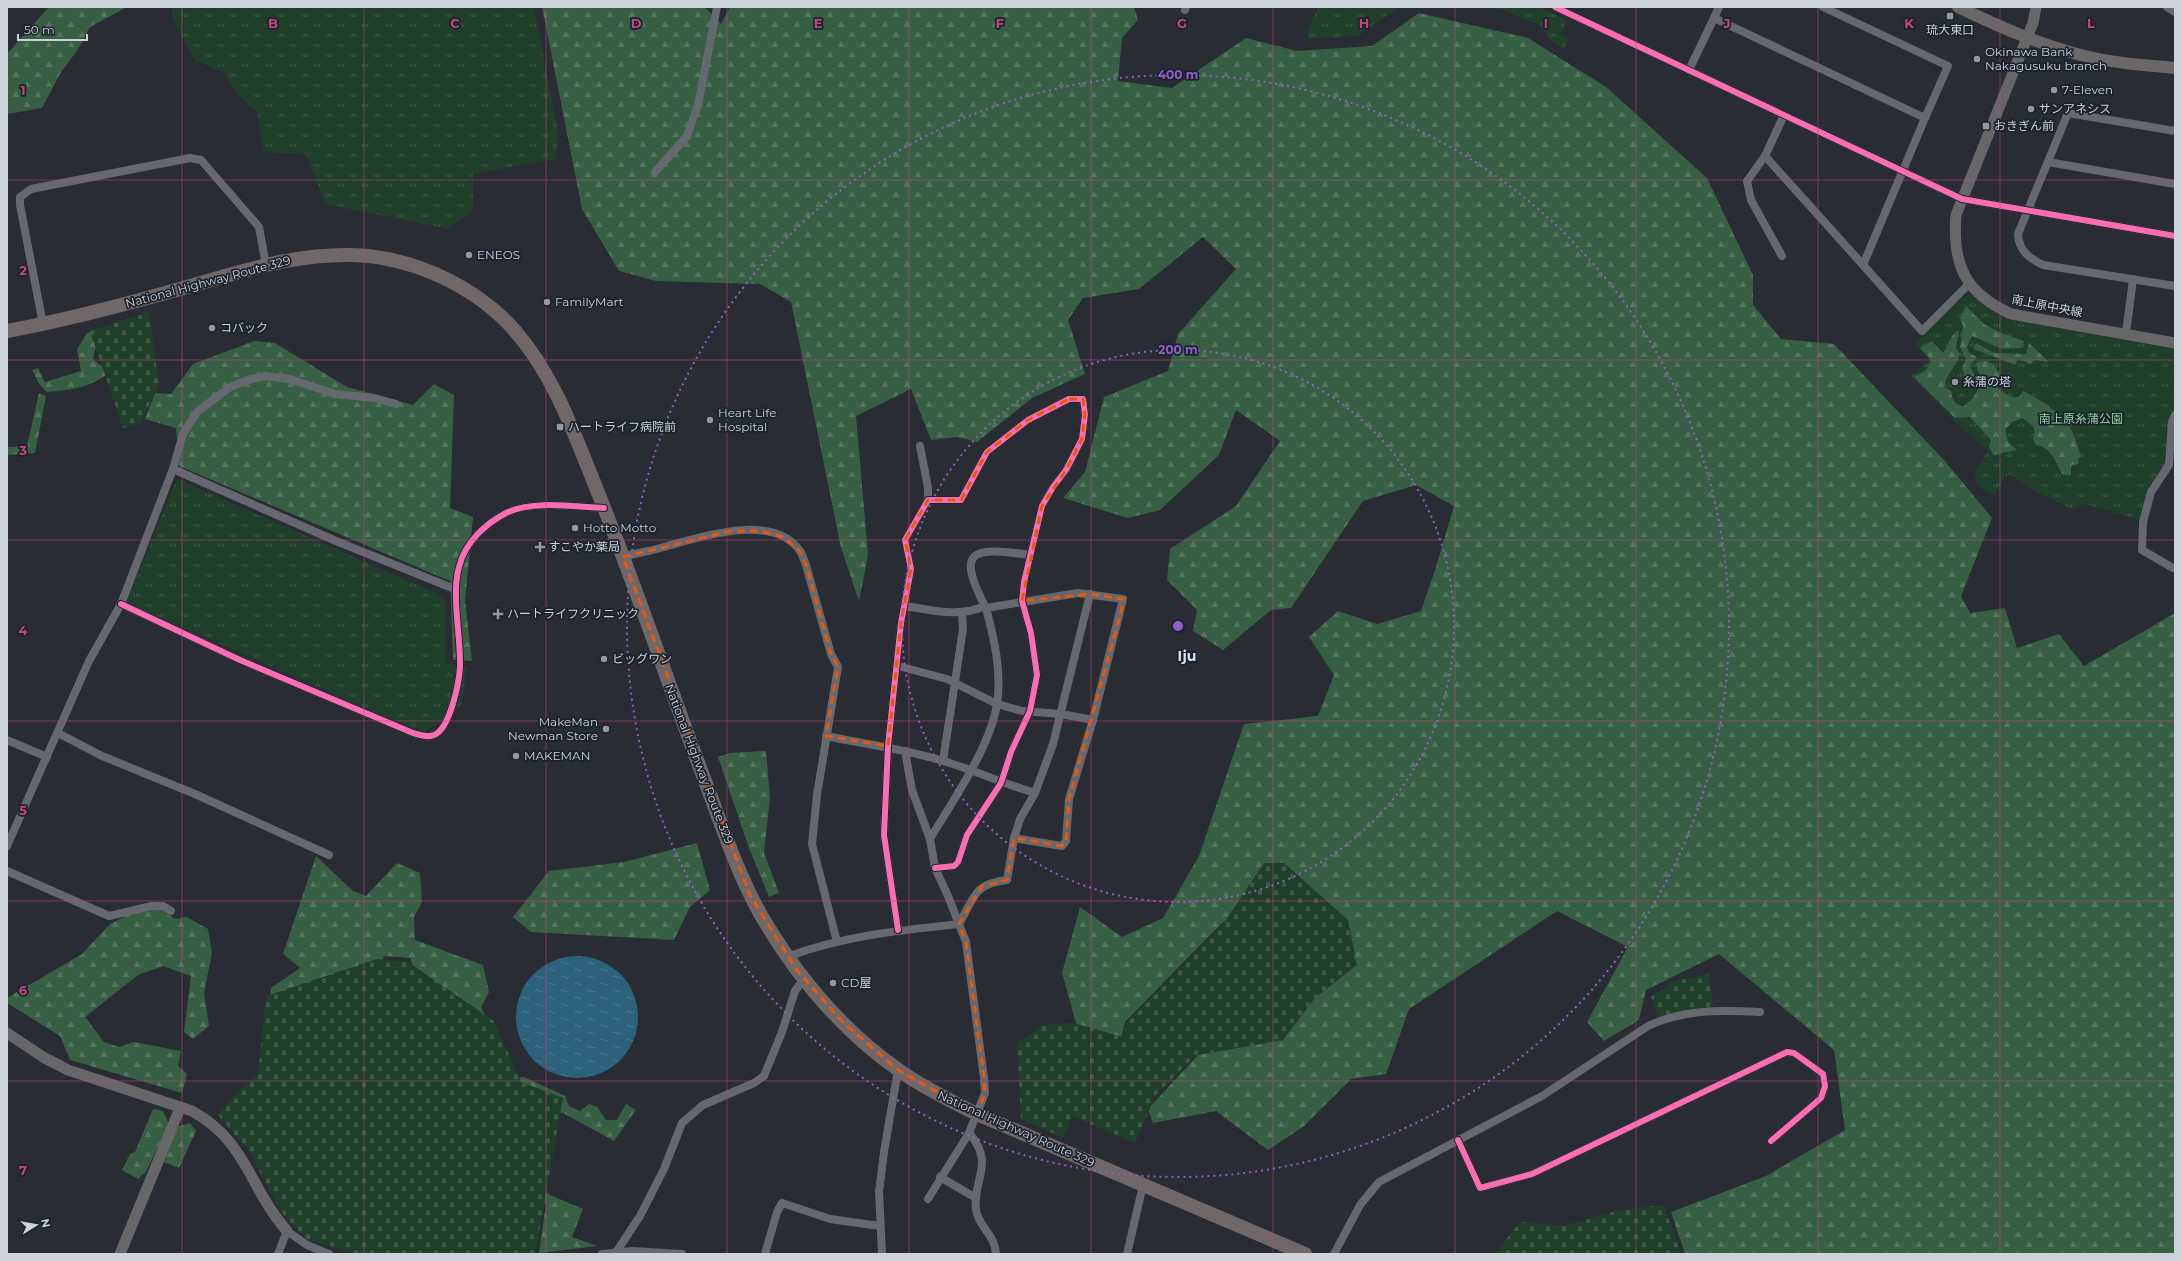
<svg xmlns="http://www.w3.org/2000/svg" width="2182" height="1261" viewBox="0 0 2182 1261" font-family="Montserrat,'Noto Sans JP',sans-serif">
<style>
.grass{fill:url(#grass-tufts)}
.forest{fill:url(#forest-firs)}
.cemetery{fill:url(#cemetery-stones)}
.water{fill:url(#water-ripples)}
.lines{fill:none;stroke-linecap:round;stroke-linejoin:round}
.street{stroke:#65686e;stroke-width:8}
.secondary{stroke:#67676a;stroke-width:11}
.primary{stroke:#6a6769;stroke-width:12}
.highway{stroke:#706868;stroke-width:14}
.cycleway-casing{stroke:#1b222d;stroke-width:8}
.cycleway{stroke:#f96db3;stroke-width:6}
.marked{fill:none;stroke:#e8590c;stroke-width:3;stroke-dasharray:8 5;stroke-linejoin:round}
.grid{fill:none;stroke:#c5477b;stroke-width:1;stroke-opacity:0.55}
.ring{fill:none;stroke:#945ec7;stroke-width:2;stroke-dasharray:2 4}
.poi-dot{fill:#9499a0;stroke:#1b222d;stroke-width:1.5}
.labels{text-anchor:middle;stroke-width:3.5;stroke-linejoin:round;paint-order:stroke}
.poi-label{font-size:12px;fill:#ced3da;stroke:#1b222d;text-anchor:start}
.street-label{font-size:12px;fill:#ced3da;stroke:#1b222d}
.park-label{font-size:12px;fill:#8cd49f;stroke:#1b222d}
.quarter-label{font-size:14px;font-weight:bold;fill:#d9e2f1;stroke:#1b222d}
.grid-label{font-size:13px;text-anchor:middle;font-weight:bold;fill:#c5477b;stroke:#1b222d;stroke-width:3.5;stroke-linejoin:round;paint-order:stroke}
.centre{fill:#945ec7;stroke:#1b222d;stroke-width:2}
.ring-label{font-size:12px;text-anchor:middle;font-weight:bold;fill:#945ec7;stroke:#1b222d;stroke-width:3.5;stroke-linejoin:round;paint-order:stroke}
</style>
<defs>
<pattern id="grass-tufts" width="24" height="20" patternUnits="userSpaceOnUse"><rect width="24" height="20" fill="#1f3f2a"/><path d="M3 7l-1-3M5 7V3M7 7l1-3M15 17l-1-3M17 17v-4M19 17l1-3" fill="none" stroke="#3e5a48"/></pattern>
<pattern id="forest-firs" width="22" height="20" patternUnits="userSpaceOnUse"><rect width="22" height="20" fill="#365f43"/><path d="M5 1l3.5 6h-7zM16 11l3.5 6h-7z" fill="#52755e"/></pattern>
<pattern id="cemetery-stones" width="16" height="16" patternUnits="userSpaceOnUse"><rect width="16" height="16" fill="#1f3f2a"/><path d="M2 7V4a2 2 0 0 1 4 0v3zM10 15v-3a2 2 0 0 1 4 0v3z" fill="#3e5a48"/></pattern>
<pattern id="water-ripples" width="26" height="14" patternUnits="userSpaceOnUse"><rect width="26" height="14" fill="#2b617a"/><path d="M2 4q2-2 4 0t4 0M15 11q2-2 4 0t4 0" fill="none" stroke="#49778c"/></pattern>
</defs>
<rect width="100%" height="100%" fill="#292c33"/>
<g class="grass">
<polygon points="172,7 534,7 558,131 556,159 473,174 473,210 449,229 325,204 306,154 264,152 257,112 238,95 224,72 195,61 172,17"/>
<polygon points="1318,7 1399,7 1357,36 1308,39 1308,30"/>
<polygon points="1487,7 1538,7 1567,20 1561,34 1569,39 1564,49 1550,40 1540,25 1502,10"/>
<polygon points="1969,294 1990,310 2009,320 2175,349 2175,415 2169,465 2151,492 2139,520 2084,504 2073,510 2031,489 2010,474 2005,477 1995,494 1987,493 1976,484 1975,471 1988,451 1955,422 1911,376 1929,360 1915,343 1956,303"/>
<polygon points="177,479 445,597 446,663 467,667 462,704 425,732 379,714 126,602"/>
</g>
<g class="forest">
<polygon points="49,7 127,7 90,27 77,51 61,72 42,108 7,114 7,54"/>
<polygon points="542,7 705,7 721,24 730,7 1134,7 1138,20 1122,38 1118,81 1172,88 1246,38 1297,51 1372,46 1419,13 1528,38 1606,87 1707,178 1753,275 1753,305 1781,339 1834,344 1944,460 1992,518 1961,596 1970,613 2005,608 2017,648 2059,634 2084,666 2175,613 2175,1254 1685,1254 1671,1212 1766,1176 1845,1130 1834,1050 1719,954 1646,990 1639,1020 1604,1041 1587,1022 1628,947 1557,911 1409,1009 1386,1074 1351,1079 1304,1126 1268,1150 1216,1111 1153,1123 1148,1109 1198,1055 1252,1045 1258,933 1223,922 1125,1022 1112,1079 1081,1040 1062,973 1080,907 1122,937 1163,918 1199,856 1244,724 1318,716 1334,675 1309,637 1338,611 1377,624 1421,611 1435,570 1454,506 1416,485 1363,501 1291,608 1271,610 1223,650 1193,631 1197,610 1167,580 1170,549 1236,506 1280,441 1236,410 1219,455 1160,510 1128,518 1063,498 1085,472 1104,397 1168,371 1178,334 1236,269 1203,237 1139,289 1083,298 1068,320 1085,374 1032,398 977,442 957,437 931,440 911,389 856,416 868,555 859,601 841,548 791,302 760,284 656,281 619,271 582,209"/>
<polygon points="1966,306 1984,324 2001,333 2024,341 2022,348 2002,349 1972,336 1967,347 1969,353 1977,357 1970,365 1975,378 1972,386 1969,387 1962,368 1966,359 1960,347 1963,326 1960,318"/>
<path d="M113 326 115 329 95 349 93 359 109 372C92 388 70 390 47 392L39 384 32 370 38 368 45 382 81 371 77 349 87 333Z"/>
<path d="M1959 330 1956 348 1960 354 1958 360 1946 379 1945 387 1951 391C1952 399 1954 404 1963 407L1973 398 1981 384 1989 381 1988 377 1983 378 1980 376 1976 365 1977 362 1986 361 1993 364 2003 378 1996 387 2011 397H2019L2023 391C2038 399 2061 412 2070 427 2075 436 2078 447 2081 457L2078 459V464L2071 465V476L2062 474C2056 462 2051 447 2036 445L2033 439C2037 428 2032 424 2022 418L2012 422 2005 430 2008 442 2017 450 1993 455 1989 446 1991 440 1970 417 1955 418 1914 377 1926 370 1931 360 1920 348 1932 341 1943 353C1950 344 1949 335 1959 330Z"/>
<polygon points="254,341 275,343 347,387 413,405 434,384 454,395 450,508 473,517 465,600 472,661 453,660 450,581 179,466 176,428 145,419 155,393 171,394 193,364"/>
<polygon points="1976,343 1994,353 2026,354 2029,343 2049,362 2035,360 2031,364 2018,359 2015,365 1974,349"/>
<polygon points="39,393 46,396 35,453 7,455 7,447 27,446"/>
<polygon points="766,751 770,798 764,853 779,893 769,897 749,848 718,757 730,753"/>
<polygon points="697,843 710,890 690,907 674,940 531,932 513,917 549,871 624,862"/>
<polygon points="316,856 353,891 366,896 397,863 420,873 422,902 414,917 415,940 483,965 489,992 481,1007 507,1065 422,994 410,958 384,956 372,984 269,1039 271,988 300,968 283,954"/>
<polygon points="160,909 175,919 187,917 208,929 212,953 204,993 209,1026 193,1039 184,1032 191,976 163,966 138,975 85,1017 104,1042 119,1047 134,1042 181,1051 178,1066 187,1074 182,1093 70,1060 60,1036 7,1003 7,998 82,954 110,924 128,915"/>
<polygon points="524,1077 565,1096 569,1106 580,1111 589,1104 597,1107 606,1120 617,1120 626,1104 636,1110 614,1141 563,1113 531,1109 492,1082"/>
<polygon points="153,1109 163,1111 169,1124 146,1172 138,1179 122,1170 130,1154 135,1152"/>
<polygon points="190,1123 196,1131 179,1168 164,1162 177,1127"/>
<polygon points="542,1188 550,1195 583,1209 572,1237 597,1246 539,1253 546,1204 537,1198"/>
</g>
<g class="cemetery">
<polygon points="149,312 159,384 140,424 123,428 90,331"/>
<polygon points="1264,863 1284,863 1348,920 1357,965 1315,998 1283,1040 1196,1055 1156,1095 1135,1143 1072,1116 1063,1138 1021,1119 1017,1043 1043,1025 1074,1023 1123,1037 1127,1022 1223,924"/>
<polygon points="377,959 408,962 494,1021 521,1082 563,1098 535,1254 358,1254 306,1239 282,1213 248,1150 218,1115 238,1091 258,1075 266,996"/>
<polygon points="1709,974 1713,1006 1659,1017 1651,997 1678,980"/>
<polygon points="1664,1205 1681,1254 1495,1254 1520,1222 1563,1226 1620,1210"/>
</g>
<circle class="water" cx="577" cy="1017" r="61"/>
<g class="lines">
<g class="street">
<polyline points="1555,7 1962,199 2175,236"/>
<polyline points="1823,7 1948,66 1925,118"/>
<polyline points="2167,7 2175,12"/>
<polyline points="1185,10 1186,7"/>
<polyline points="1714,18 1719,7"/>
<polyline points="1689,70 1714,18 1925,118 1863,265 1765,156 1784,115"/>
<path d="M2175 131 2068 113 2018 234C2019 251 2029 258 2043 265L2175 286"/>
<polyline points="1765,156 1747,181 1751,200 1782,256"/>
<polyline points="2048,162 2175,184"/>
<polyline points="655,172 687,136 698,105 717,7"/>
<polyline points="1863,265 1922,331 1969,284"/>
<polyline points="43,324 20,205 20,197 31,189 190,158 201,160 259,227 266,265"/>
<polyline points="2126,333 2133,279"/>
<polyline points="920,446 928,488 928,500"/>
<polyline points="173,469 336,541 457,590"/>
<path d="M623 557C636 553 651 551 664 547 700 537 773 512 800 551 803 555 804 561 806 565L831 654 838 667 817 795 812 844 837 942"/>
<polyline points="2173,568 2142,550 2143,522 2151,492 2169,465 2172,422 2175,415"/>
<path d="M121 604 240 660 413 733C420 735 427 738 434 735 450 729 459 683 460 667 461 637 451 595 459 567 465 542 486 523 508 512 534 500 576 507 604 508"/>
<path d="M905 606C932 610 958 618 985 606"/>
<path d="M986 608C954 548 974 547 1030 555"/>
<polyline points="898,666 947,679 997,704 1022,711 1061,714 1093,720"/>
<polyline points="58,733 102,756 195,794 329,855"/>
<path d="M826 736C865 744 905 749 943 761 974 770 1004 784 1035 793"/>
<polyline points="7,740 47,757"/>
<polyline points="905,751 912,790 930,839 935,868 948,896 966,942 984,1078 985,1093 969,1133 928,1199"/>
<polyline points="943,761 963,629 962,613"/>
<path d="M930 839C953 800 990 748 997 704 1002 672 994 638 986 608L1078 593 1123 599 1093 720 1069 799 1066 841 1062 846 1014 838"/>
<polyline points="7,846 89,661 121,604 173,469 183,434 197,412 230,387 248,380 265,376 290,379 335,394 374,398 396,404"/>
<polyline points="7,871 109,916 152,906 163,906 171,911"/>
<path d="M959 924C975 897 973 884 1007 880L1014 838 1020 819 1035 793 1053 744 1090 594"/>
<polyline points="898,930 884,835 888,746 901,623 911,569 905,540 928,500 961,500 987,452 1028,420 1069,399 1083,399 1085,415 1082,439 1066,470 1053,487 1042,506 1024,582 1022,601 1031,633 1037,675 1030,711 1011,752 1001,783 967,835 958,862 954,866 935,868"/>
<path d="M787 957C842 936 902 930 959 924"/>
<path d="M969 1133C996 1164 972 1179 976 1210 978 1226 996 1236 996 1254"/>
<polyline points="1458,1140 1480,1188 1532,1174 1787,1052 1794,1053 1823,1074 1825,1086 1821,1098 1771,1141"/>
<polyline points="940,1177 976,1198"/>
<polyline points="617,1251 640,1216 664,1169 682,1123 703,1105 754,1083 764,1076 782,1032 795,991 804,979"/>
<polyline points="278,1254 287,1231 307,1245 329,1254"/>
<polyline points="602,1254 632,1251 682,1254"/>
<polyline points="765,1254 777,1212 782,1203 830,1219 880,1226"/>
<polyline points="882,1254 879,1192 884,1152 898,1070"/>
<polyline points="1127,1254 1143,1185"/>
<path d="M1334 1254 1360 1205 1379 1182 1542 1096 1648 1026C1684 1009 1721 1010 1760 1012"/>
</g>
<g class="secondary">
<path d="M2036 7 2033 23 1956 215C1952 265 1965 293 2011 314L2175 343"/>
<path d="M7 1033 43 1057 68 1070 192 1111C247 1141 249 1188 287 1231"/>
<polyline points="120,1254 180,1108"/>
</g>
<path class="primary" d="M1958 7C1998 26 2038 44 2081 55 2112 63 2143 65 2175 68"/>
<path class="highway" d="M7 331C68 320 127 304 187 287 246 270 306 250 368 256 423 262 480 290 516 332 555 377 575 436 597 490 636 586 668 684 705 781 724 831 741 885 770 930 803 984 848 1035 900 1071 924 1088 951 1101 977 1114L1305 1254"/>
<g class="cycleway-casing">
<g id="cycleway">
<polyline points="1555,7 1962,199 2175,236"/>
<path d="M121 604 240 660 413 733C420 735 427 738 434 735 450 729 459 683 460 667 461 637 451 595 459 567 465 542 486 523 508 512 534 500 576 507 604 508"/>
<polyline points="898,930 884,835 888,746 901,623 911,569 905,540 928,500 961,500 987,452 1028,420 1069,399 1083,399 1085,415 1082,439 1066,470 1053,487 1042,506 1024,582 1022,601 1031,633 1037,675 1030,711 1011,752 1001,783 967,835 958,862 954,866 935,868"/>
<polyline points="1458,1140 1480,1188 1532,1174 1787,1052 1794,1053 1823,1074 1825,1086 1821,1098 1771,1141"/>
</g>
</g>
<use href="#cycleway" class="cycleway"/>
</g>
<path class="marked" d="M1069 399H1083L1085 415 1082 439 1066 470 1042 506 1022 601 1090 594 1123 599 1121 612 1069 799 1066 841 1062 846 1014 838 1007 880 982 886 959 924 966 942 984 1078 985 1093 977 1114 898 1070 842 1021 796 969 750 895 623 557 731 531H760L783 537 800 551 806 565 831 654 838 667 826 736 888 746 901 623 911 569 905 540 928 500H961L987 452 1028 420Z"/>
<path class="grid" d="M182 7V1254M364 7V1254M546 7V1254M727 7V1254M909 7V1254M1091 7V1254M1273 7V1254M1455 7V1254M1636 7V1254M1818 7V1254M2000 7V1254M7 180H2175M7 360H2175M7 540H2175M7 721H2175M7 901H2175M7 1081H2175"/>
<g class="ring">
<circle cx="1178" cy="626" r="276"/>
<circle cx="1178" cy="626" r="551"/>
</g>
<g class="poi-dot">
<rect x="1946" y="12" width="8" height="8" rx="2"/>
<circle cx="1977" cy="59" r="4"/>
<circle cx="2054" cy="90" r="4"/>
<circle cx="2031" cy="109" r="4"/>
<rect x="1982" y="122" width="8" height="8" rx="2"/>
<circle cx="469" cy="255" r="4"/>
<circle cx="547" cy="302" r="4"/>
<circle cx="212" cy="328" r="4"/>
<circle cx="1955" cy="382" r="4"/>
<circle cx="710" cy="420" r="4"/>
<rect x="556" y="423" width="8" height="8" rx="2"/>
<circle cx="575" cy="528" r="4"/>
<path d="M538 541h4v4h4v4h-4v4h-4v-4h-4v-4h4z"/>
<path d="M496 608h4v4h4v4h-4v4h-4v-4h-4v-4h4z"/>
<circle cx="604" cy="659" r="4"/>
<circle cx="606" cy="729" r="4"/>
<circle cx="516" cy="756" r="4"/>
<circle cx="833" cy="983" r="4"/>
</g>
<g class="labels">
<g class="poi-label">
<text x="1950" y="34" text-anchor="middle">琉大東口</text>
<text x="1985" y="56">Okinawa Bank<tspan x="1985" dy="14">Nakagusuku branch</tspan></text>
<text x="2062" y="94">7-Eleven</text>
<text x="2039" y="113">サンアネシス</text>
<text x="1994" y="130">おきぎん前</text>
<text x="477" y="259">ENEOS</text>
<text x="555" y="306">FamilyMart</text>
<text x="220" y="332">コバック</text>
<text x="1963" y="386">糸蒲の塔</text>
<text x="718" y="417">Heart Life<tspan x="718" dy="14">Hospital</tspan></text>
<text x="568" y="431">ハートライフ病院前</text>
<text x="583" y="532">Hotto Motto</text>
<text x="548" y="551">すこやか薬局</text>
<text x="507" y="618">ハートライフクリニック</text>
<text x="612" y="663">ビッグワン</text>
<text x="598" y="726" text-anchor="end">MakeMan<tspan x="598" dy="14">Newman Store</tspan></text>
<text x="524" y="760">MAKEMAN</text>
<text x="841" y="987">CD屋</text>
</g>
<g class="street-label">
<text transform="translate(208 282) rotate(-15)" y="4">National Highway Route 329</text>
<text transform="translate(2047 306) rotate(11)" y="4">南上原中央線</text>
<text transform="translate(699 764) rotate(69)" y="4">National Highway Route 329</text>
<text transform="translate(1016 1129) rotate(24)" y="4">National Highway Route 329</text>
</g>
<g class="park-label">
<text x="2081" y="423">南上原糸蒲公園</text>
</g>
<g class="quarter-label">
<text x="1187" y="661">Iju</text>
</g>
</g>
<g class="grid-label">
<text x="273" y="28">B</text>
<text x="455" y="28">C</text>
<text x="636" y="28">D</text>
<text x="818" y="28">E</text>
<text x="1000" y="28">F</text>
<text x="1182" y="28">G</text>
<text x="1364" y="28">H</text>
<text x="1546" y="28">I</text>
<text x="1727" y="28">J</text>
<text x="1909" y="28">K</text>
<text x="2091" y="28">L</text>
<text x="23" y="95">1</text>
<text x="23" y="275">2</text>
<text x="23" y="455">3</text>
<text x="23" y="635">4</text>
<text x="23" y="815">5</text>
<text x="23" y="995">6</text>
<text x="23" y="1175">7</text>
</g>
<circle cx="1178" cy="626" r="6" class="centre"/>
<g class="ring-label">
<text x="1178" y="79">400 m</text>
<text x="1178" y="354">200 m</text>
</g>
<rect width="2182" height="1261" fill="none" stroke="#ced3da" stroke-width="16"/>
<g transform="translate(36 1225) rotate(79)" stroke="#1b222d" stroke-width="3" paint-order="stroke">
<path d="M0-3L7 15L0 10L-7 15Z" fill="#ced3da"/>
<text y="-6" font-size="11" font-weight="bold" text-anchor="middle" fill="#ced3da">N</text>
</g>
<path d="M18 34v6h69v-6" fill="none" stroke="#ced3da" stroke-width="2"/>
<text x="24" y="34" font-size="12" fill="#ced3da" stroke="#1b222d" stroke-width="3" paint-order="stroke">50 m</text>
</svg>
